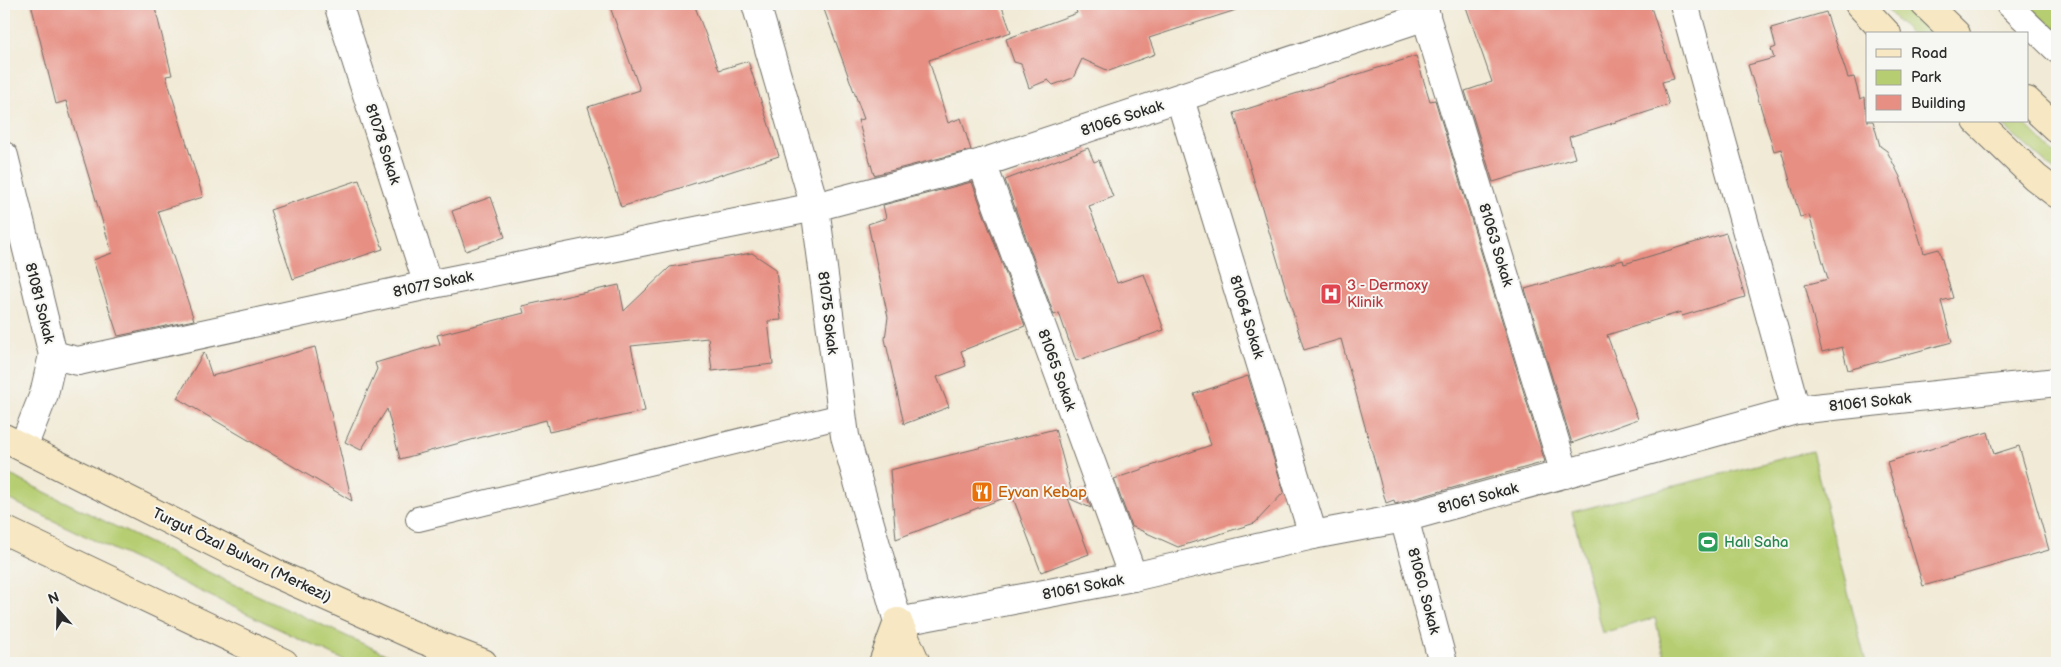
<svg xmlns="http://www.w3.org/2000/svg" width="2061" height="667" viewBox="0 0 2061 667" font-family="'Balsamiq Sans',sans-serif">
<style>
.green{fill:#b6cd71;stroke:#707c4e}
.building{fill:#e78f83}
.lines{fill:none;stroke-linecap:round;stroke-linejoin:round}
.lane-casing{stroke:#706e67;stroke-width:26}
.street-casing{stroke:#706e67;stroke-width:30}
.secondary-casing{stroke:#706e67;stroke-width:30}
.lane{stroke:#fff;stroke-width:24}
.street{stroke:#fff;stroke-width:28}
.secondary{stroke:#f7e8c3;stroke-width:28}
.labels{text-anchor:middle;stroke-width:4;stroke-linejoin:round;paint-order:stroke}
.street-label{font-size:15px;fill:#2b2b2b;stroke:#f6f6f2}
.health-label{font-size:15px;fill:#be3a42;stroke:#f6f6f2;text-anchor:start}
.food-label{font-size:15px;fill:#c56008;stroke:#f6f6f2;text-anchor:start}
.leisure-label{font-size:15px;fill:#27864d;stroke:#f6f6f2;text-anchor:start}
</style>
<rect width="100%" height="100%" fill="#f6f6f2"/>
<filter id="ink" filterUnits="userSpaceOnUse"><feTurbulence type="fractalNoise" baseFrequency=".02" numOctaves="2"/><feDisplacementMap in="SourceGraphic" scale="10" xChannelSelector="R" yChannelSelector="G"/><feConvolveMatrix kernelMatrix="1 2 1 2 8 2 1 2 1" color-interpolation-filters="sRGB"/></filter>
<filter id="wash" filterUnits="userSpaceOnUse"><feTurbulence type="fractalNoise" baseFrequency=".0096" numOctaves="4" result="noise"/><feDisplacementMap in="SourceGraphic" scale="20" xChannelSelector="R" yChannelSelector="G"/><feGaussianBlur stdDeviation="1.12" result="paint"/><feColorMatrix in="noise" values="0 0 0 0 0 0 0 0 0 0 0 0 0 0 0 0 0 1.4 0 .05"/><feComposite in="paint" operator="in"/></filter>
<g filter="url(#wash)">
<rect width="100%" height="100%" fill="#f1ead6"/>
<g class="green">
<polygon points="1881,4 1907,4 1936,34 1911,34"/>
<polygon points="2008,4 2057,4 2057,51"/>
<polygon points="1998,121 2022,121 2057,156 2057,173"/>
<polygon points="1812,451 1866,663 1666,663 1655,618 1602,633 1572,512"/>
<polygon points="4,472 233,584 405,663 350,663 4,497"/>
</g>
<g id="blocks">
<g class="building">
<polygon points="31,4 154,4 172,75 166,76 203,197 158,211 194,320 118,336 93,260 112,253 66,101 56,104"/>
<polygon points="609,4 694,4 719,70 748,61 779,156 621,207 588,107 640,90"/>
<polygon points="822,4 1001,4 1011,32 929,60 948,123 961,118 971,150 874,175 858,120 864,119"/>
<polygon points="1074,4 1235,4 1236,10 1149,38 1155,54 1109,71 1082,59 1073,78 1053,85 1048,80 1029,88 1021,64 1014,62 1006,39 1077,13"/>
<polygon points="1465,4 1650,4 1674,79 1662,82 1669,105 1569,137 1575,158 1493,182 1465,91 1492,82"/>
<polygon points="1826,12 1848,78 1854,77 1860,99 1865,97 1867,121 1873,121 1880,146 1887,151 1900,177 1924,253 1939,249 1953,298 1941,301 1952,342 1848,370 1842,347 1822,352 1805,285 1828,279 1809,215 1800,217 1781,149 1774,151 1748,65 1774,58 1771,49 1776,47 1771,28"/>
<polygon points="1416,56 1430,101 1435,100 1545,462 1395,504 1394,500 1386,503 1341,339 1304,350 1234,113"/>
<polygon points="1088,148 1094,162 1099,160 1113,197 1089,206 1117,283 1144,274 1164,330 1076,361 1059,313 1054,315 1005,180"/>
<polygon points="359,180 383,249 293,279 270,210"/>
<polygon points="972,182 1025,326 961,351 966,366 937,377 949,407 904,424 885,339 888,317 868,224 886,218 883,205"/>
<polygon points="491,197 505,237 466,251 452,211"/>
<polygon points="1726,233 1745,297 1682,316 1681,312 1607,335 1638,419 1572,443 1525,289 1623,260 1624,264"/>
<polygon points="752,253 776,269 781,320 768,321 773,364 712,371 708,338 631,346 645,411 549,432 546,420 400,459 387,409 361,450 345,442 377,369 375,363 440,344 437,335 524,313 522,306 619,285 624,311 670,267"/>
<polygon points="315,347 352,501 177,398 204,352 212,376"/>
<polygon points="1248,376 1284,492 1255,523 1178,547 1131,526 1114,479 1211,445 1194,394"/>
<polygon points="1055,429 1072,493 1084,489 1091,508 1068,498 1089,554 1041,572 1012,495 896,539 890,470"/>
<polygon points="1988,432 1994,454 2019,446 2049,550 1923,586 1887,462"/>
</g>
</g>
</g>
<g filter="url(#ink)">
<use href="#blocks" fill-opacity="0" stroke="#706e67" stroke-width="1"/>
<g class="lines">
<g class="lane-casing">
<g id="lane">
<polyline points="2008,4 2057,51"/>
<polyline points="418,519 842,416"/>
</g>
</g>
<g class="street-casing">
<g id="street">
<polyline points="338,4 428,285"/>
<polyline points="756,4 815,207 845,436 898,622 1133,577 1313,535 1404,518 1796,410 2057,382"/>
<polyline points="1422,4 1565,474"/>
<polyline points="1684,4 1796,410"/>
<polyline points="1180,99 1313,535"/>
<polyline points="4,156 53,355 44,394 23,447"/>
<polyline points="982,163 1133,577"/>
<polyline points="53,355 78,361 428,285 815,207 982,163 1426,16"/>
<polyline points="1404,518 1443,663"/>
</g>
</g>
<g class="secondary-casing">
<g id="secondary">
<polyline points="1859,4 1887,34"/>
<polyline points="1925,4 1956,34"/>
<polyline points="2027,101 2057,129"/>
<polyline points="1977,121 2035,177 2057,194"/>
<polyline points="4,438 281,576 424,640 483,663"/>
<polyline points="4,530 284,663"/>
<polyline points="898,622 916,663"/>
<polyline points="883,663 898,622"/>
</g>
</g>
<use href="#lane" class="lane"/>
<use href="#street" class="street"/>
<use href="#secondary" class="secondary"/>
</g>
</g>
<defs>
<g id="hospital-square" transform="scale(1.125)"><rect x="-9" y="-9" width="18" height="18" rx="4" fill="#e0444e" stroke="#f6f6f2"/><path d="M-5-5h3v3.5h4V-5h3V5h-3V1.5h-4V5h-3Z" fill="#fff"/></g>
<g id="restaurant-square" transform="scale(1.125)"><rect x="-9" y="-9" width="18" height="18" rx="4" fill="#e8710a" stroke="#f6f6f2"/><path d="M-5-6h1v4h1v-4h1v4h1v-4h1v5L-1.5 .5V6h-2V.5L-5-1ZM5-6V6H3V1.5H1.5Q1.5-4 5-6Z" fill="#fff"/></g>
<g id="stadium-square" transform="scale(1.125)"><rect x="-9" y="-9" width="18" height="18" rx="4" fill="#2e9e5b" stroke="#f6f6f2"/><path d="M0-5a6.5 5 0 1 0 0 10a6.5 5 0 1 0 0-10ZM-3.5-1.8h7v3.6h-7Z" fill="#fff"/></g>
</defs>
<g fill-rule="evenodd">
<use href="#hospital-square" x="1331" y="294"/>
<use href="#restaurant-square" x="982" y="492"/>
<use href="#stadium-square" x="1708" y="542"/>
</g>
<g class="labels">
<g class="street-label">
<text transform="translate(1122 118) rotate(-18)" y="5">81066 Sokak</text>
<text transform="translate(383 144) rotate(72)" y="5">81078 Sokak</text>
<text transform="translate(1496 245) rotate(73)" y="5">81063 Sokak</text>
<text transform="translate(433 284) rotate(-12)" y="5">81077 Sokak</text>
<text transform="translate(40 303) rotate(76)" y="5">81081 Sokak</text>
<text transform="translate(828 313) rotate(83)" y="5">81075 Sokak</text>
<text transform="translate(1247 317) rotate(73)" y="5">81064 Sokak</text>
<text transform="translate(1057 370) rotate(70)" y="5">81065 Sokak</text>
<text transform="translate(1870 402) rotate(-6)" y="5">81061 Sokak</text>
<text transform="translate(1478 498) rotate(-15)" y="5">81061 Sokak</text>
<text transform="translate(242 555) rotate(26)" y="5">Turgut Özal Bulvarı (Merkezi)</text>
<text transform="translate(1083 587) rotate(-11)" y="5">81061 Sokak</text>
<text transform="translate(1424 591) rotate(75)" y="5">81060. Sokak</text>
</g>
<g class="health-label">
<text x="1347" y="290">3 - Dermoxy<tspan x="1347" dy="17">Klinik</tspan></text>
</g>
<g class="food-label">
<text x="998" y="497">Eyvan Kebap</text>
</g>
<g class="leisure-label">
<text x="1724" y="547">Halı Saha</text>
</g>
</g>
<rect width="2061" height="667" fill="none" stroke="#f6f6f2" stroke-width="20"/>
<rect x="1866" y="32" width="162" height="90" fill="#f6f6f2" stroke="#a5a5a2"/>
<rect x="1876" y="49" width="25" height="8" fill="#f7e8c3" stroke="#a5a5a2"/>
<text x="1911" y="58" font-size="15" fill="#2b2b2b">Road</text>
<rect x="1876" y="70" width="25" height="15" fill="#b6cd71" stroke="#a5a5a2"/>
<text x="1911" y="82" font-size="15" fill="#2b2b2b">Park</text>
<rect x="1876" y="95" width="25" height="15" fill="#e78f83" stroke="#a5a5a2"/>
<text x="1911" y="108" font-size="15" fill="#2b2b2b">Building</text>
<g transform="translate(58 610) rotate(340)" stroke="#f6f6f2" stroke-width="4" paint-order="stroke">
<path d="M0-4L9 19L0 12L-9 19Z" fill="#2b2b2b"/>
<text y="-8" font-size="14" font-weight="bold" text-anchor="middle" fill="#2b2b2b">N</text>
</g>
</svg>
